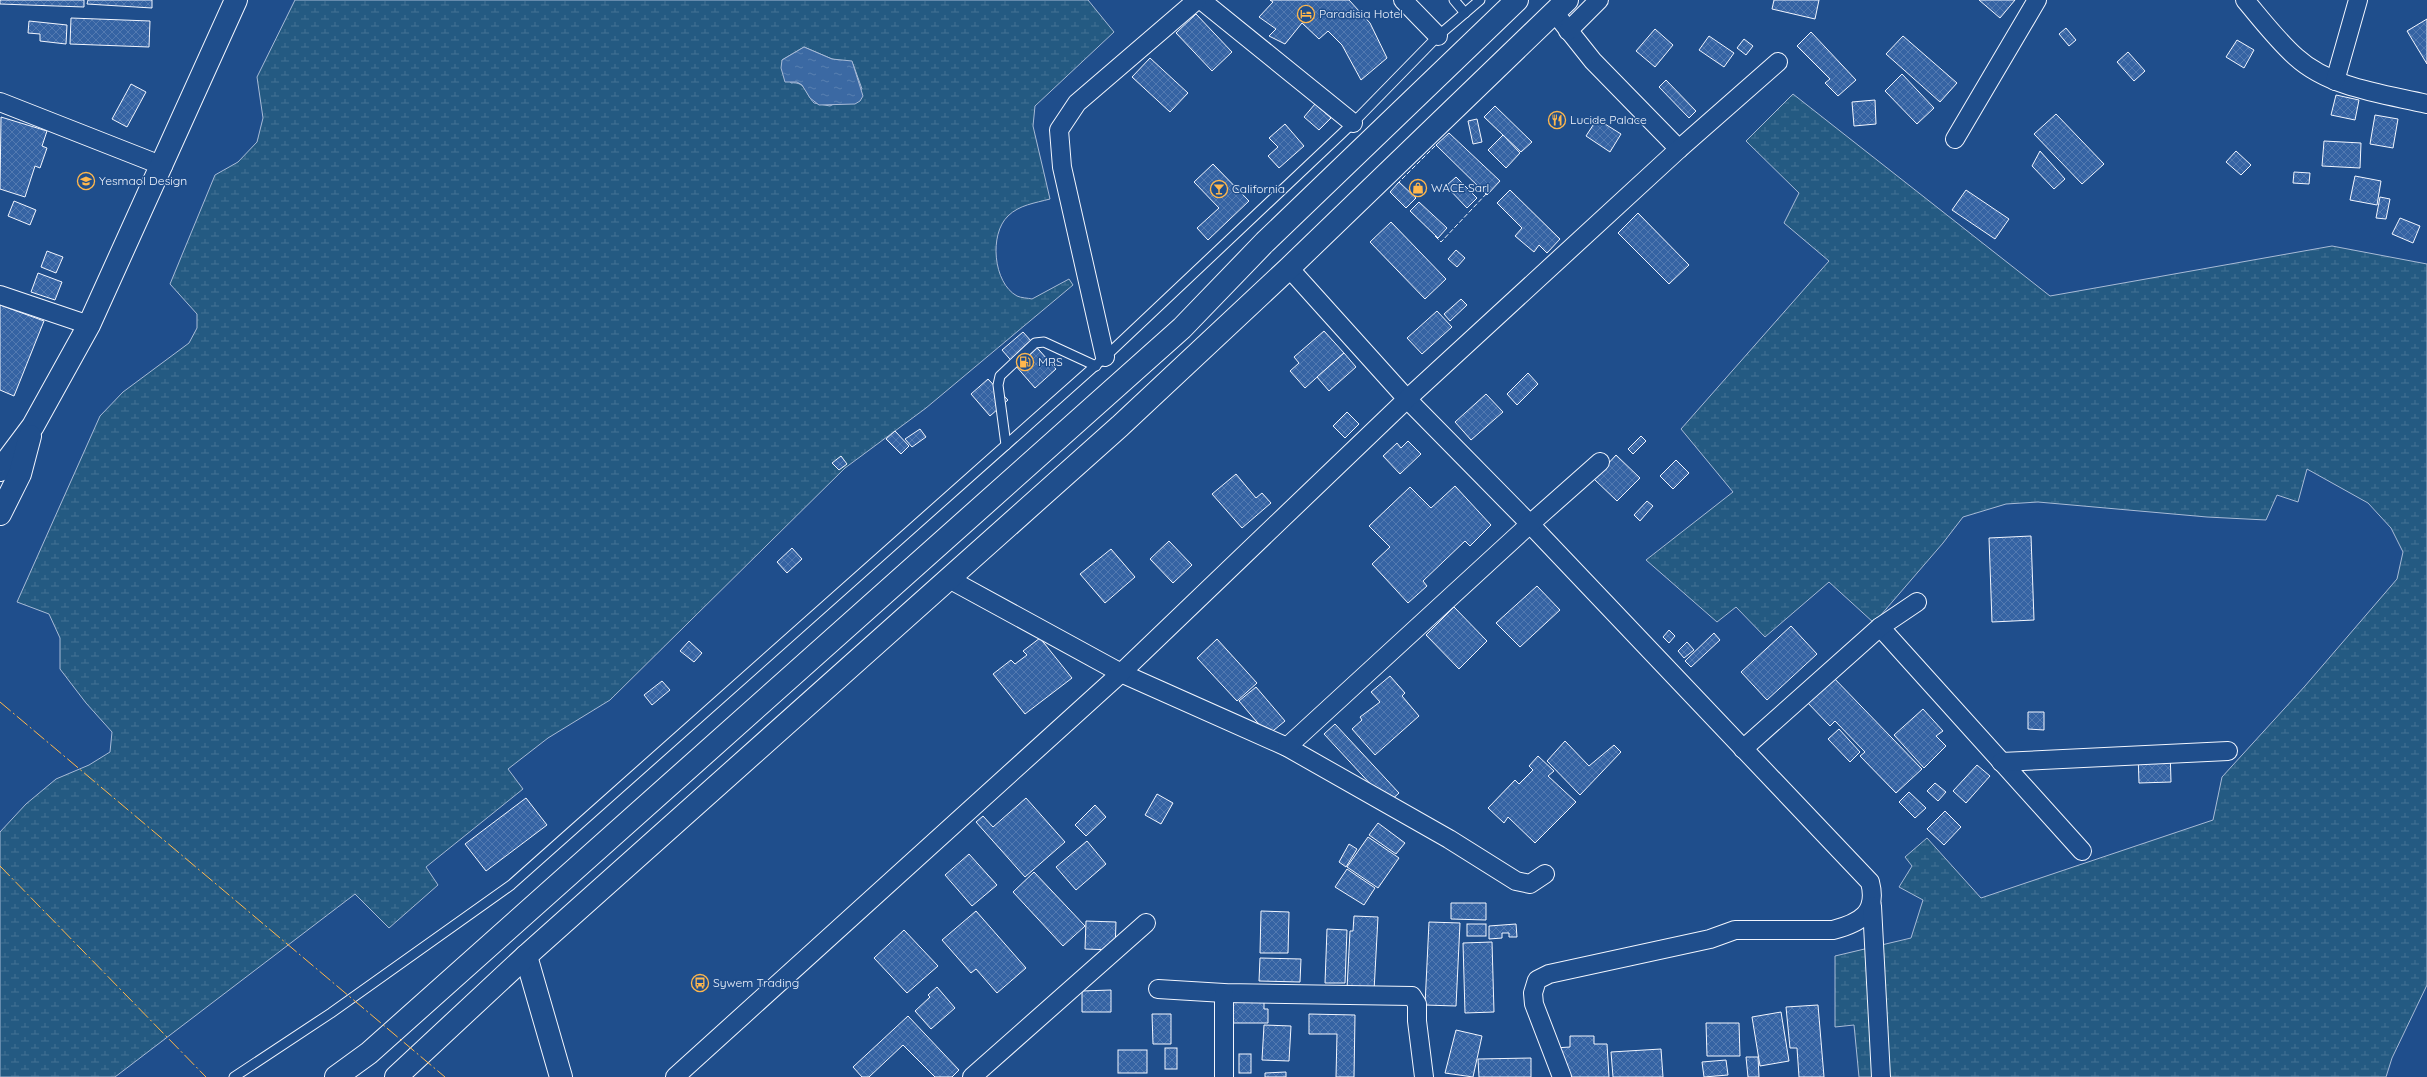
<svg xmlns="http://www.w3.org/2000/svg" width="2427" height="1077" viewBox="0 0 2427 1077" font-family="Quicksand,sans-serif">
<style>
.wetland{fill:url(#wetland-marsh);stroke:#a8bbd7;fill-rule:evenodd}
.water{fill:url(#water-ripples);stroke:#a8bbd7}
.building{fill:url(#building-cross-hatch);stroke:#f2f6ff}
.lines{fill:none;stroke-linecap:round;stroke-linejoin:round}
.lane-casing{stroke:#f2f6ff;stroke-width:11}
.street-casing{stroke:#f2f6ff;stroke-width:20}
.secondary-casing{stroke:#f2f6ff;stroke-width:24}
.highway-casing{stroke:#f2f6ff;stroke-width:24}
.lane{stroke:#1f4e8c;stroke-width:9}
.street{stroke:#1f4e8c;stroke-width:18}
.secondary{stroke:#1f4e8c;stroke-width:22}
.highway{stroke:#1f4e8c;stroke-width:22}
.fence{stroke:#f2f6ff;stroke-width:1;stroke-dasharray:5 2;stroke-linecap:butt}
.power{stroke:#ffb74d;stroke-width:1;stroke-dasharray:14 3 2 3;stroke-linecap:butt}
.labels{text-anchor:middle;stroke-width:3;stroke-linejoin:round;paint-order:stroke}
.poi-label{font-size:12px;fill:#f2f6ff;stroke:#1f4e8c;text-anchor:start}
</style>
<defs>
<pattern id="wetland-marsh" width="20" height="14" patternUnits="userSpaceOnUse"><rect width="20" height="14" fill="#245a82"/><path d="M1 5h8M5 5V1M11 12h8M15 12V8" fill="none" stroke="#447295"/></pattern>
<pattern id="water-ripples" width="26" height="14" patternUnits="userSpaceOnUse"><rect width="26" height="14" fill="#3b69a3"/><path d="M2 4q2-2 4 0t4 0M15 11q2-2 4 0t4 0" fill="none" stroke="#587fb1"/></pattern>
<pattern id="building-cross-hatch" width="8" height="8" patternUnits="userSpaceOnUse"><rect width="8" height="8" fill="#3563a3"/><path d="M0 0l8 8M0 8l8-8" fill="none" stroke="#537ab1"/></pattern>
</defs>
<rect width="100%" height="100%" fill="#1f4e8c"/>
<g class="wetland">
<path d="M295 0H1088L1114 32 1035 106 1033 126 1050 199C1035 203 1019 205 1008 216 989 234 993 283 1017 296 1021 298 1028 298 1032 299L1069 279 1073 285 926 408 845 468 610 700 548 738 508 769 523 789 426 867 438 885 389 928 355 894 115 1077H0V832L26 804 56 779 89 765 110 752 112 732 86 703 60 669V638L49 614 17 602 100 416 123 392 189 343 197 328V314L170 284 215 175 238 162 257 142 263 118 257 77ZM804 47 832 59 853 64 862 89 830 106 814 103C806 95 806 81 791 83L782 60Z"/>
<polygon points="1793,94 2050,296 2332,246 2427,264 2427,985 2392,1058 2386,1077 1859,1077 1854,1025 1835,1027 1835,956 1911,938 1923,900 1899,887 1912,866 1905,857 1927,838 1981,898 2213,820 2222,777 2305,686 2397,579 2403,552 2391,528 2368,503 2307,469 2298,502 2277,495 2266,520 2207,517 2038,502 2006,504 1963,517 1943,543 1874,623 1829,582 1765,637 1736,607 1717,622 1646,560 1733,492 1681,429 1829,261 1784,223 1799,193 1746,141"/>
</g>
<polygon class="water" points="804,47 832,59 852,61 863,96 860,101 855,104 819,105 810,98 802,85 797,82 785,82 781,68 782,60"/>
<g class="building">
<polygon points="0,0 84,0 84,7 0,4"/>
<polygon points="88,0 152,0 152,8 87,4"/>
<polygon points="1270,0 1349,0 1370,23 1387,58 1361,80 1342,45 1328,31 1319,39 1302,23 1285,44 1269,36 1276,29 1259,17 1273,2"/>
<polygon points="1774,0 1819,0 1815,19 1772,9"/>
<polygon points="1979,0 2015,0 2000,18"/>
<polygon points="1196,14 1232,52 1212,71 1176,33"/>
<polygon points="71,18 150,21 149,47 70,44"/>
<polygon points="2427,19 2427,64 2407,31"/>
<polygon points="29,21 67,25 66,44 40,41 40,34 28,33"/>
<polygon points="2066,28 2076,40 2069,46 2059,34"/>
<polygon points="1655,29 1673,45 1655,67 1636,51"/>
<polygon points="1811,32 1856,80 1838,96 1825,83 1830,79 1797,46"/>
<polygon points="1709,36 1734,53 1724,67 1699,50"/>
<polygon points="1903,36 1957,83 1940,102 1886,54"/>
<polygon points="1744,39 1753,46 1746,55 1737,48"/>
<polygon points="2237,40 2254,50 2244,68 2226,57"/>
<polygon points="2128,52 2145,71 2134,81 2117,62"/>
<polygon points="1150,58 1188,93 1170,112 1132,77"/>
<polygon points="1902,74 1934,108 1917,124 1885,91"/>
<polygon points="1666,80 1696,111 1689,118 1659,87"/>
<polygon points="131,84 146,92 127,127 112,119"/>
<polygon points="2336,95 2359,100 2355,120 2331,115"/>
<polygon points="1875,100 1876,124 1854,126 1852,102"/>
<polygon points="1315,104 1331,118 1319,130 1304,117"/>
<polygon points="1495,106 1532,142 1521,152 1484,117"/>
<polygon points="2056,114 2104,164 2082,184 2034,134"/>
<polygon points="2375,115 2398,119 2393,148 2370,144"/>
<polygon points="1,117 47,131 42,146 47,148 40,168 35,166 25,197 0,189"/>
<polygon points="1477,119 1482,142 1473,144 1468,121"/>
<polygon points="1597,119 1621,134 1610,152 1586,136"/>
<polygon points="1285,124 1304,146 1279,168 1268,156 1278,147 1269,138"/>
<polygon points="1449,133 1500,181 1487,195 1436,145"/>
<polygon points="1503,135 1520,153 1506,168 1488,150"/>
<polygon points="2324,141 2361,143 2360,168 2322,166"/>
<polygon points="2040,151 2065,179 2054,189 2032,166"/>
<polygon points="2236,151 2251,165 2241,175 2226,162"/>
<polygon points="1213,164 1249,201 1208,240 1197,228 1219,208 1194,182"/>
<polygon points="2294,172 2310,173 2309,184 2293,183"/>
<polygon points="2355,176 2381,181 2377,205 2350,200"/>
<polygon points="1456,177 1477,198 1467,208 1446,186"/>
<polygon points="1399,182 1416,198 1406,208 1390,192"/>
<polygon points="1510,190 1560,239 1547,253 1539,245 1534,252 1515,236 1522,228 1497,203"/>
<polygon points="1966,190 2009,219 1995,239 1952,210"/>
<polygon points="2380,197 2390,199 2386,219 2376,218"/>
<polygon points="14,201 36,210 30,225 8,216"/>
<polygon points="1419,202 1447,228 1438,238 1410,211"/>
<polygon points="1638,213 1689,265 1669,284 1618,233"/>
<polygon points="2400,218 2420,226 2413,243 2392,234"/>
<polygon points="1391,222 1446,279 1425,299 1370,242"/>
<polygon points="1456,250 1465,258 1457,267 1448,259"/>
<polygon points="47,251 63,257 56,273 41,267"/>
<polygon points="38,273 62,282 55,300 31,292"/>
<polygon points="1461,299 1467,305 1450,321 1444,314"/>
<polygon points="0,305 44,321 14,396 0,390"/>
<polygon points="1437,311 1452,327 1422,354 1407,338"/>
<polygon points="1324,331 1344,353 1305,388 1290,371 1299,363 1294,357"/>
<polygon points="1023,332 1056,369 1035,388 1002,350"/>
<polygon points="1344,353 1356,367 1329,391 1317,377"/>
<polygon points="1528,373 1538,384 1517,405 1507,394"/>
<polygon points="988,379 1008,400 990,416 971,394"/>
<polygon points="1486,394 1503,412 1471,440 1455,422"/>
<polygon points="1347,412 1359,424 1345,438 1333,426"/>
<polygon points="920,429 926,437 912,447 905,439"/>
<polygon points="895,431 909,446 901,454 886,439"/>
<polygon points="1641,436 1646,441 1633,454 1628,449"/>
<polygon points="1408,441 1421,454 1400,474 1383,456 1397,443 1401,448"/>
<polygon points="1616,455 1640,478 1617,501 1594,479"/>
<polygon points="841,456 847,464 839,470 832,463"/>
<polygon points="1676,460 1689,473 1673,489 1660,476"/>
<polygon points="1236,474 1256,498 1262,493 1271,503 1242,528 1212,494"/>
<polygon points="1455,486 1491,525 1470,546 1465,541 1423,581 1427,586 1408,603 1372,564 1390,547 1369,526 1410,487 1431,508"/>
<polygon points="1647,501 1653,506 1640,521 1634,515"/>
<polygon points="2031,536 2034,620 1992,622 1989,538"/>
<polygon points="1169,541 1192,565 1173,583 1150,559"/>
<polygon points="792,548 802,559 787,573 777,562"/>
<polygon points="1111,549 1135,577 1105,603 1080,574"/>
<polygon points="1537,586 1560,610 1520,647 1496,623"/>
<polygon points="1454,607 1487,641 1459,669 1426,635"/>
<polygon points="1791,626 1817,654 1767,700 1741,672"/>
<polygon points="1669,630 1675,636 1669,643 1663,637"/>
<polygon points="1714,633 1720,640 1691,667 1685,661"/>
<polygon points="1040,638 1072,678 1025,714 993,674 1011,660 1015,664 1027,655 1023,651"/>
<polygon points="1217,639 1257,683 1237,701 1197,658"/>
<polygon points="689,641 702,653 694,662 680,651"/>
<polygon points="1687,642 1694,650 1684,658 1678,651"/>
<polygon points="1831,675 1922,769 1896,793 1860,756 1865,752 1835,721 1830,726 1805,700"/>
<polygon points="1390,676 1405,693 1402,696 1419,716 1375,755 1352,729 1362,720 1360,717 1380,702 1371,692"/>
<polygon points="662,681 670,690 652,705 644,695"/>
<polygon points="1256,687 1285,721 1268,735 1239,701"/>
<polygon points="1923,709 1943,731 1936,736 1946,746 1924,768 1894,735"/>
<polygon points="2028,712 2044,712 2044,730 2028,729"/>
<polygon points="1335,724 1399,793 1388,803 1324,734"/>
<polygon points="1839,729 1860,752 1850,762 1828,739"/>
<polygon points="1565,741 1589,766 1614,745 1621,752 1580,795 1547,761"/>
<polygon points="2170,749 2171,782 2139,783 2138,753"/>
<polygon points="1538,756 1554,771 1548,776 1576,802 1535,843 1508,817 1504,823 1488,808 1515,780 1519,784 1533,770 1529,766"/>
<polygon points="1977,765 1990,776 1966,803 1953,791"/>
<polygon points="1935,783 1946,792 1938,801 1927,791"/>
<polygon points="1909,792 1926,808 1915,818 1899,802"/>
<polygon points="1157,794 1173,803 1161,824 1145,815"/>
<polygon points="526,798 547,825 486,871 465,844"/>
<polygon points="1026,798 1065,842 1025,877 976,822 983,816 993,827"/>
<polygon points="1095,805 1106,817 1086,836 1075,825"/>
<polygon points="1945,811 1961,827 1944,845 1927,829"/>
<polygon points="1378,823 1405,843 1396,854 1369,835"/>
<polygon points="1368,837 1399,858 1378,888 1347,867"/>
<polygon points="1087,841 1106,864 1076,890 1056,867"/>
<polygon points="1349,844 1357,849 1346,867 1339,862"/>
<polygon points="969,854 997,885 972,906 945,875"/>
<polygon points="1347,869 1375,888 1364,905 1335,887"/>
<polygon points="1034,872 1085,926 1063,946 1013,892"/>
<polygon points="1451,903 1486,903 1486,920 1451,919"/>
<polygon points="976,911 1026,968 997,993 976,969 971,973 942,940"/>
<polygon points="1261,911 1289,912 1288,953 1260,953"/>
<polygon points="1354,916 1378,917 1374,991 1347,989 1350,931 1353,931"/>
<polygon points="1086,921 1116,922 1115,950 1085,949"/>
<polygon points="1429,922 1460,923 1456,1006 1425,1005"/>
<rect x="1467" y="924" width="19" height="12"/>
<polygon points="1516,924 1517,937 1509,937 1509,933 1502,933 1502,938 1489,939 1489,926"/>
<polygon points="1327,929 1347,930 1345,983 1325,983"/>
<polygon points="904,930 938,966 907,993 874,958"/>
<polygon points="1492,942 1494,1012 1465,1013 1463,943"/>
<polygon points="1260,958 1301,959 1300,982 1259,981"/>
<polygon points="937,987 955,1008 931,1029 915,1011 930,997 928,995"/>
<polygon points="1111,990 1111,1012 1082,1012 1082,991"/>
<polygon points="1233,1000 1264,1000 1264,1009 1268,1009 1268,1023 1233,1023"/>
<polygon points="1818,1005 1824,1077 1799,1077 1797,1048 1790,1048 1786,1007"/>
<polygon points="1781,1012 1789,1061 1760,1066 1752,1017"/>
<polygon points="1152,1014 1171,1014 1171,1044 1153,1044"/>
<polygon points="1309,1014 1355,1015 1354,1077 1336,1077 1337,1034 1309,1034"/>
<polygon points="908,1016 959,1070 952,1077 935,1077 903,1045 869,1077 862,1077 853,1067"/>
<polygon points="1706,1023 1739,1023 1740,1056 1707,1056"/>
<polygon points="1264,1025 1291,1026 1289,1061 1262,1060"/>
<polygon points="1456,1030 1482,1036 1473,1077 1445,1073"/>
<polygon points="1570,1036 1594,1036 1594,1044 1607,1044 1609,1077 1556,1077 1554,1048 1570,1047"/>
<rect x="1165" y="1048" width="12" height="21"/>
<polygon points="1661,1049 1663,1077 1613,1077 1611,1052"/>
<rect x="1118" y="1050" width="29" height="23"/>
<rect x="1239" y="1054" width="12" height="19"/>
<polygon points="1746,1057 1758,1057 1759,1077 1748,1077"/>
<polygon points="1531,1058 1531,1077 1479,1077 1478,1059"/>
<polygon points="1726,1060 1728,1075 1704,1077 1702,1062"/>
<polygon points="1286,1072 1286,1077 1265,1077 1265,1073"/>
</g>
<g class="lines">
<g class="lane-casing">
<g id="lane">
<polyline points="1454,0 1465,13"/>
<polyline points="1006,445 998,385 1000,376 1035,343 1044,342 1096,366"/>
<polyline points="234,1077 331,1013 511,885 1105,357 1353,123 1438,36 1480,0"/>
</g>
</g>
<g class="street-casing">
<g id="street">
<polyline points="1201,0 1353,123"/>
<polyline points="1403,0 1438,36"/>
<path d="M2245 0C2261 19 2277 40 2296 57 2330 88 2384 94 2427 104"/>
<polyline points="1554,12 1593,61 1679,149"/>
<polyline points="1568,31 1599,0"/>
<polyline points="2335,81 2358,0"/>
<polyline points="0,102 163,166"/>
<polyline points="1955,139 2037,0"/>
<path d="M1289 268 1407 399 1530 524 1870 882C1878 913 1860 923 1833 930H1735L1710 939 1549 974 1537 980 1533 993 1534 1004 1562 1077"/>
<polyline points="0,295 89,325"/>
<polyline points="1105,357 1062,167 1059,130 1077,103 1197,0"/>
<polyline points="949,579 1121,673 1287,747 1449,839 1516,881 1530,884 1545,874"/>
<polyline points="1880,627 2082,851"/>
<polyline points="1287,747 1530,524 1600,462"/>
<polyline points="1743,749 1880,627 1917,602"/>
<polyline points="2001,762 2228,751"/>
<polyline points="1872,906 1881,1077"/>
<polyline points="1158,989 1224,993 1412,996 1417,1004 1417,1021 1424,1077"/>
<polyline points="1224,993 1224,1077"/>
<polyline points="675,1077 1121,673 1407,399 1679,149 1778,62"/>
<polyline points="972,1077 1146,923"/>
</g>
</g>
<g class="secondary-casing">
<g id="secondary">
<polyline points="0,470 33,426 89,325 236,0"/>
<polyline points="0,514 20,474 30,436"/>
<polyline points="526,956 561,1077"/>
</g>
</g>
<g class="highway-casing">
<g id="highway">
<polyline points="336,1077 369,1053 1182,328 1265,242 1517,0"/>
<polyline points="396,1077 526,956 1120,426 1289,268 1567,0"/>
</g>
</g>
<use href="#lane" class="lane"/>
<use href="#street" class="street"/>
<use href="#secondary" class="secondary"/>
<use href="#highway" class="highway"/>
<g class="fence">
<polyline points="1397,184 1437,144"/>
<polyline points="1435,236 1441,242 1488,192"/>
</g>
<g class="power">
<polyline points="0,702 445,1077"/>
<polyline points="0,866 206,1077"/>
</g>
</g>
<defs>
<g id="hotel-ring" transform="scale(0.9)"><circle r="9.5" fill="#1f4e8c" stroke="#ffb74d" stroke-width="1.5"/><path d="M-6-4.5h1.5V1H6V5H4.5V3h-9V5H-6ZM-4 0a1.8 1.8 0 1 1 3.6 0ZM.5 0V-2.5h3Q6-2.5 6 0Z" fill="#ffb74d"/></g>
<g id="restaurant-ring" transform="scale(0.9)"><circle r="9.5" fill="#1f4e8c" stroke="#ffb74d" stroke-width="1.5"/><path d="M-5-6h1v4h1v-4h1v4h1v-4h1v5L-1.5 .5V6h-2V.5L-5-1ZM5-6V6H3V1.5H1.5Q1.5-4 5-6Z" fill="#ffb74d"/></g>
<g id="university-ring" transform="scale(0.9)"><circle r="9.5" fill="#1f4e8c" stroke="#ffb74d" stroke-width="1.5"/><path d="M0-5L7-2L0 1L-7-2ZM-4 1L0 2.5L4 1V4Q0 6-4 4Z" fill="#ffb74d"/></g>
<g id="shop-ring" transform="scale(0.9)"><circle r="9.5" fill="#1f4e8c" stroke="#ffb74d" stroke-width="1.5"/><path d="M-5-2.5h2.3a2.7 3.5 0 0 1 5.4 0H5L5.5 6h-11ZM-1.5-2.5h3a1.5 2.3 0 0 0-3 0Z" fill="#ffb74d"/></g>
<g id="bar-ring" transform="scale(0.9)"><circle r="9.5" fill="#1f4e8c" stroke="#ffb74d" stroke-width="1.5"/><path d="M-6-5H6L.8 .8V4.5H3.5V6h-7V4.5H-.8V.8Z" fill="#ffb74d"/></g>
<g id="fuel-ring" transform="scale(0.9)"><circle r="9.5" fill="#1f4e8c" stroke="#ffb74d" stroke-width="1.5"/><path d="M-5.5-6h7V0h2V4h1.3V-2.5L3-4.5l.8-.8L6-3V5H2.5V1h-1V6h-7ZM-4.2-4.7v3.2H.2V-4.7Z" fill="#ffb74d"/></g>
<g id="bus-ring" transform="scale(0.9)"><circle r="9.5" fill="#1f4e8c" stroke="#ffb74d" stroke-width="1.5"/><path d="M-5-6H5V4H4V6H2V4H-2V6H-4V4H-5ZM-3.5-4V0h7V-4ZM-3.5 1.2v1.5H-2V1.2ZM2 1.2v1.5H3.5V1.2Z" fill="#ffb74d"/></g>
</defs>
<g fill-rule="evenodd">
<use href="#hotel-ring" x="1306" y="14"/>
<use href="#restaurant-ring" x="1557" y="120"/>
<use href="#university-ring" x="86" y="181"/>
<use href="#shop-ring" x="1418" y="188"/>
<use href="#bar-ring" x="1219" y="189"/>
<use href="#fuel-ring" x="1025" y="362"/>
<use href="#bus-ring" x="700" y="983"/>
</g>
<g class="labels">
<g class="poi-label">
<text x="1319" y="18">Paradisia Hotel</text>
<text x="1570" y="124">Lucide Palace</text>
<text x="99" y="185">Yesmaol Design</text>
<text x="1431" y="192">WACE Sarl</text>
<text x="1232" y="193">California</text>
<text x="1038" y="366">MRS</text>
<text x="713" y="987">Sywem Trading</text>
</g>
</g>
</svg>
